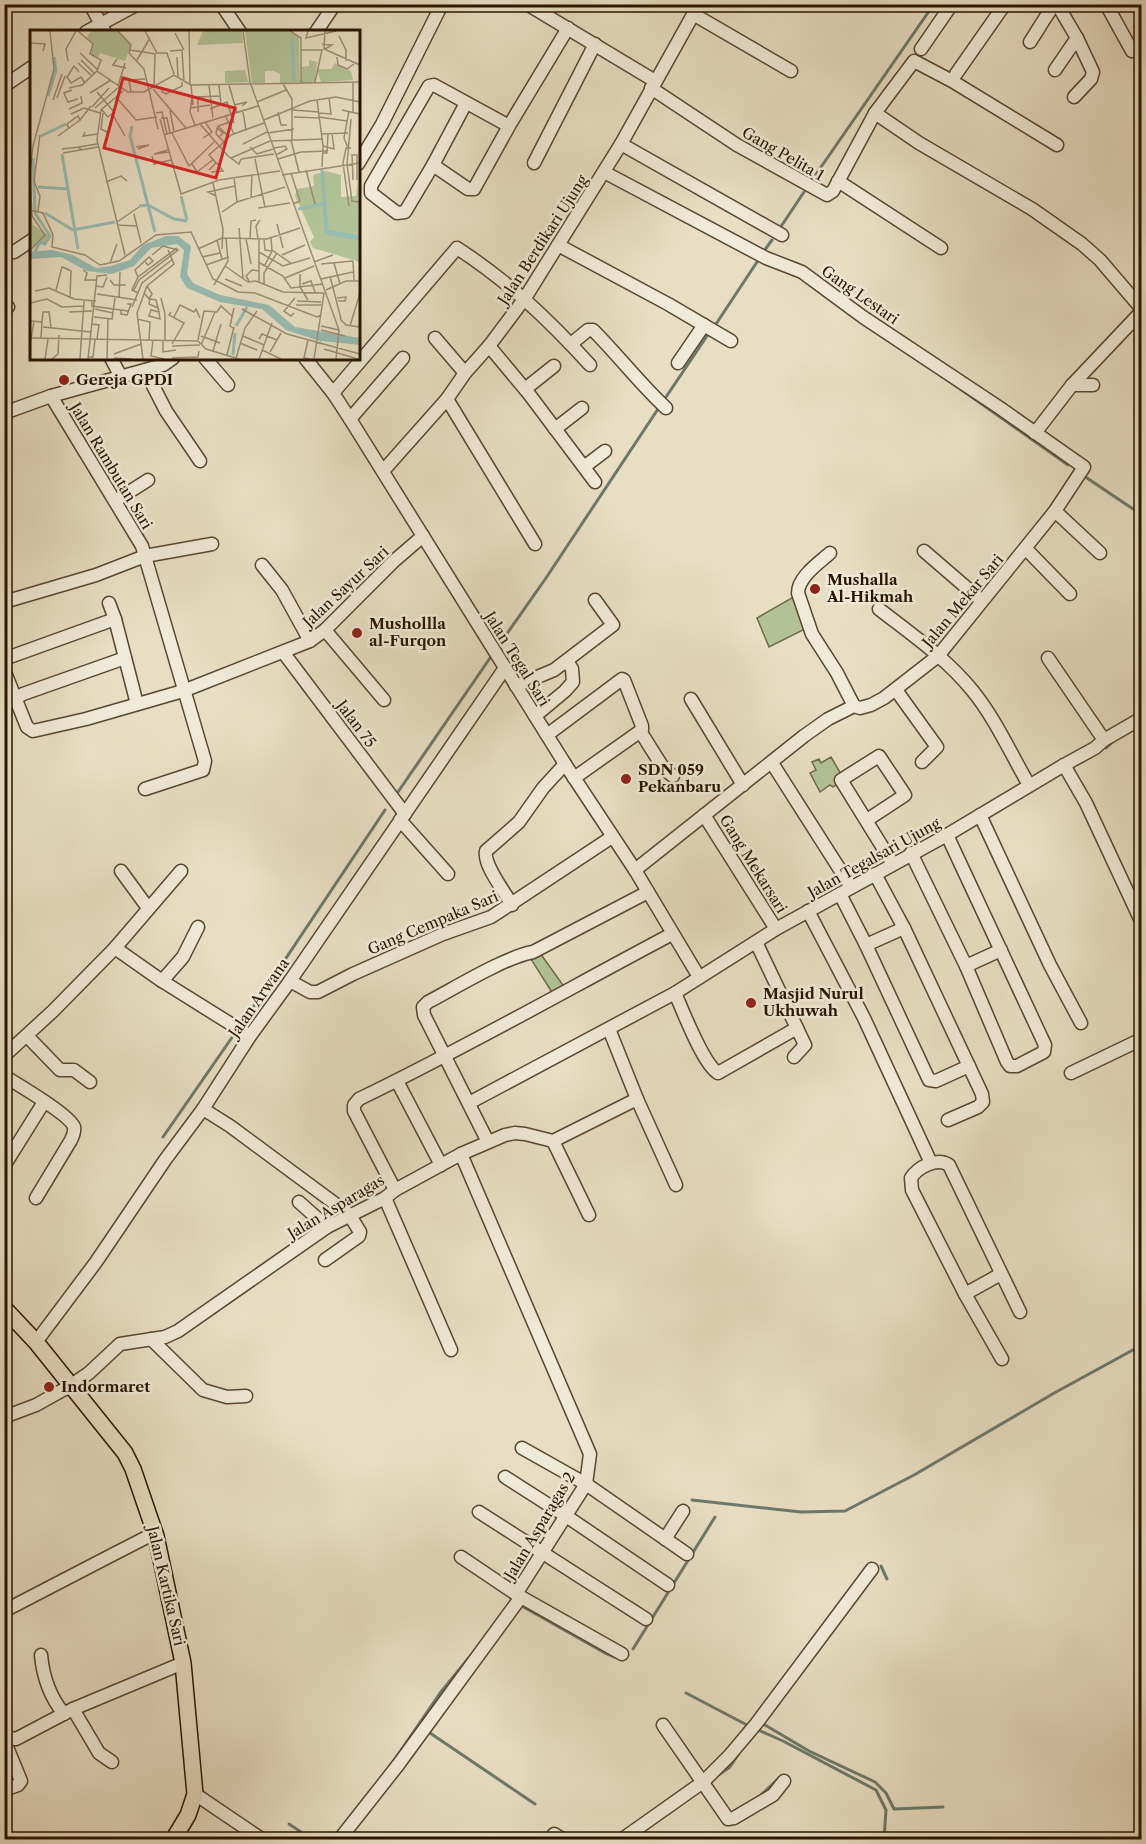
<svg xmlns="http://www.w3.org/2000/svg" width="1146" height="1844" viewBox="0 0 1146 1844" font-family="'Libre Caslon Text',serif">
<style>
.green{fill:#b2c296;stroke:#6e6b4b;stroke-width:1.5}
.lines{fill:none;stroke-linecap:round;stroke-linejoin:round}
.stream{stroke:#6b796b;stroke-width:3}
.minor-casing{stroke:#594631;stroke-width:15}
.major-casing{stroke:#291400;stroke-width:18}
.minor{stroke:#f0ead8;stroke-width:12}
.major{stroke:#e8dec3;stroke-width:15}
.poi-dot{fill:#8f2418;stroke:#f0ead8;stroke-width:2}
.labels{text-anchor:middle;stroke-width:5;stroke-linejoin:round;paint-order:stroke}
.street-label{font-size:15px;fill:#291400;stroke:#f0ead8}
.poi-label{font-size:15px;font-weight:bold;fill:#291400;stroke:#f0ead8;text-anchor:start}
.inset-river{fill:none;stroke:#97bcb2;stroke-width:3}
.inset-road{fill:none;stroke:#9c8d75;stroke-width:1.5}
.view{fill:#d62828;fill-opacity:0.15;stroke:#d62828;stroke-width:3}
.inset-edge{fill:none;stroke:#291400;stroke-width:3}
</style>
<rect width="100%" height="100%" fill="#e8dec3"/>
<filter id="stains"><feTurbulence type="fractalNoise" baseFrequency=".00333" numOctaves="4"/><feColorMatrix values="0 0 0 0 .2 0 0 0 0 .09 0 0 0 0 .02 0 0 0 .5 -.17"/></filter>
<radialGradient id="worn" r=".72"><stop offset=".6" stop-color="#630" stop-opacity="0"/><stop offset="1" stop-color="#630" stop-opacity=".3"/></radialGradient>
<g class="green">
<polygon points="795,596 807,628 769,647 757,618"/>
<polygon points="831,757 841,774 837,784 833,787 830,785 820,792 810,773 816,770 812,762 819,759 821,763"/>
<polygon points="540,953 565,988 553,994 529,956"/>
</g>
<g class="lines">
<g class="stream">
<polyline points="812,180 934,4"/>
<polyline points="780,228 804,192"/>
<polyline points="764,251 772,240"/>
<polyline points="716,324 759,259"/>
<polyline points="942,376 1068,465"/>
<polyline points="666,397 707,336"/>
<polyline points="1084,476 1142,515"/>
<polyline points="499,645 546,578 658,409"/>
<polyline points="1106,748 1116,739"/>
<polyline points="398,792 490,658"/>
<polyline points="242,1024 385,810"/>
<polyline points="163,1137 233,1036"/>
<polyline points="692,1500 801,1512 845,1511 914,1475 1056,1392 1142,1345"/>
<polyline points="881,1566 887,1579"/>
<polyline points="519,1606 520,1605 605,1653 615,1657"/>
<polyline points="633,1649 715,1517"/>
<polyline points="686,1693 747,1725 744,1730"/>
<polyline points="765,1725 809,1751 875,1782 886,1793 894,1809 943,1807"/>
<polyline points="756,1729 783,1741 876,1790 886,1810 884,1840"/>
<polyline points="427,1731 535,1804"/>
<polyline points="391,1765 440,1693 476,1649"/>
<polyline points="714,1778 730,1767 739,1753"/>
<polyline points="761,1795 778,1779"/>
<polyline points="289,1824 313,1840"/>
<polyline points="610,1840 619,1835"/>
</g>
<g class="minor-casing">
<g id="minor">
<polyline points="90,4 105,32"/>
<polyline points="221,4 240,32"/>
<polyline points="527,4 655,81"/>
<polyline points="1057,4 1077,38 1093,72 1091,79 1074,97"/>
<polyline points="1106,4 1132,51"/>
<polyline points="693,14 791,71"/>
<polyline points="546,15 552,4"/>
<polyline points="86,32 138,4"/>
<polyline points="316,32 335,4"/>
<polyline points="1030,42 1054,4"/>
<polyline points="921,49 952,4"/>
<polyline points="1055,70 1077,38"/>
<polyline points="956,74 1005,4"/>
<polyline points="4,86 32,67"/>
<polyline points="651,88 737,145 827,195 833,191 875,113 914,61 952,81 1057,145"/>
<polyline points="875,113 919,143 1032,209 1082,244 1100,260 1142,309"/>
<polyline points="509,126 434,85 429,86 371,186 371,193 397,213 405,212 433,165 468,189 474,189 509,126 568,28"/>
<polyline points="621,144 782,235"/>
<polyline points="534,163 595,44"/>
<polyline points="358,164 382,124 442,4"/>
<polyline points="433,165 466,103"/>
<polyline points="604,172 766,258 802,272 863,317 1000,408 1084,467 1055,511 938,656 884,698 871,705 860,708 854,706 828,719 804,736 635,870"/>
<polyline points="838,181 941,248"/>
<polyline points="4,244 9,251 14,252 32,240"/>
<polyline points="558,245 668,304 731,341"/>
<polyline points="4,308 8,307"/>
<polyline points="435,338 465,373"/>
<path d="M571 344 588 330H593C618 355 640 384 666 408"/>
<polyline points="489,346 529,394 595,482"/>
<polyline points="111,358 121,377"/>
<polyline points="205,358 228,385"/>
<polyline points="305,358 333,393 350,419 565,764 635,870 699,977"/>
<polyline points="678,363 704,325"/>
<polyline points="145,370 166,411 200,461"/>
<polyline points="1072,385 1093,385"/>
<polyline points="525,389 554,366"/>
<path d="M333 393 457 248C509 282 548 319 590 365"/>
<polyline points="51,396 142,546 205,761 203,770 145,789"/>
<polyline points="447,399 535,544"/>
<polyline points="4,413 51,396 163,365 173,358"/>
<polyline points="350,419 403,358"/>
<polyline points="555,429 582,408"/>
<polyline points="1035,433 1072,385 1142,311"/>
<polyline points="584,467 605,451"/>
<polyline points="383,471 447,399 465,373 489,346 525,298 621,144 699,4"/>
<polyline points="115,501 148,480"/>
<polyline points="1055,511 1100,553"/>
<polyline points="1026,549 1070,594"/>
<polyline points="924,551 982,601"/>
<path d="M830 553C819 563 798 577 798 593L812 634 837 673 854 706"/>
<polyline points="262,565 282,590 310,641"/>
<polyline points="4,602 96,575 145,556 212,544"/>
<polyline points="109,603 115,619 137,704"/>
<path d="M879 609C911 634 946 658 972 690 995 718 1011 754 1029 785"/>
<polyline points="325,630 384,700"/>
<polyline points="283,652 405,814"/>
<polyline points="1048,658 1104,740"/>
<polyline points="4,659 115,619"/>
<polyline points="4,670 27,727 33,731 86,719 183,691 310,641 325,630 394,561 423,536"/>
<polyline points="516,686 554,670 613,625 595,600"/>
<polyline points="896,690 937,747 922,762"/>
<polyline points="691,699 743,785"/>
<polyline points="4,705 23,694 125,658"/>
<polyline points="535,716 565,691 573,682 572,669 567,661"/>
<polyline points="640,731 664,769 673,776"/>
<polyline points="547,735 622,679 624,680 642,726 642,730 574,778"/>
<polyline points="772,763 851,887"/>
<polyline points="1064,765 1086,803 1142,923"/>
<polyline points="704,815 776,929"/>
<polyline points="980,815 1050,965 1081,1023"/>
<polyline points="400,820 448,874"/>
<polyline points="867,820 905,795 879,756 841,780 893,864"/>
<polyline points="911,853 966,966 1007,1062 1010,1066 1017,1066 1044,1052 1045,1045 947,835"/>
<polyline points="121,871 148,908"/>
<polyline points="875,874 904,928 982,1094 983,1102 978,1107 948,1120"/>
<polyline points="840,894 866,945 929,1080 936,1081 969,1066"/>
<path d="M512 905C505 892 483 865 486 851L519 822 543 788 565 764"/>
<polyline points="808,911 864,1018 931,1163"/>
<polyline points="756,942 805,1045 794,1057"/>
<polyline points="866,945 904,928"/>
<polyline points="115,948 162,981 250,1036"/>
<polyline points="966,966 1001,950"/>
<polyline points="162,981 183,957 198,927"/>
<polyline points="290,981 310,992 318,992 353,974 443,934 491,917 612,837"/>
<path d="M675 993C683 1011 703 1064 718 1073L797 1028"/>
<polyline points="609,1029 637,1099 676,1185"/>
<polyline points="27,1036 60,1070 74,1070 90,1082"/>
<polyline points="4,1056 53,1011 115,948 181,871"/>
<polyline points="1071,1073 1142,1039"/>
<path d="M4 1076C17 1084 70 1115 74 1127 75 1132 73 1136 71 1140L36 1198"/>
<polyline points="397,1081 441,1165"/>
<polyline points="469,1103 675,993 776,929 947,835 1064,765 1095,748 1104,740 1142,718"/>
<polyline points="203,1109 230,1126 349,1214 360,1232 359,1236 325,1260"/>
<polyline points="553,1141 589,1215"/>
<path d="M488 1142 424 1015 423 1007 428 1002C455 988 505 957 533 952L648 892"/>
<polyline points="461,1154 590,1454 586,1484 516,1594 521,1597"/>
<polyline points="4,1166 44,1102"/>
<path d="M395 1190 354 1111V1105L359 1099C465 1048 568 989 672 934"/>
<polyline points="385,1198 451,1350"/>
<polyline points="299,1202 327,1227"/>
<polyline points="965,1294 1001,1274"/>
<polyline points="151,1339 203,1390 227,1397 246,1396"/>
<polyline points="36,1342 96,1262 165,1160 203,1109 250,1036 290,981 505,668"/>
<path d="M1002 1359 965 1294 912 1190 911 1178C918 1167 937 1157 949 1165L1020 1312"/>
<polyline points="4,1417 36,1405 70,1386 89,1373 120,1344 165,1337 178,1331 327,1227 385,1198 395,1190 461,1154 505,1135 515,1133 525,1134 553,1141 637,1099"/>
<polyline points="522,1448 586,1484 687,1554"/>
<polyline points="505,1477 566,1516 668,1585"/>
<polyline points="479,1512 646,1619"/>
<polyline points="665,1539 683,1511"/>
<polyline points="461,1557 516,1594"/>
<polyline points="521,1597 622,1654"/>
<polyline points="4,1611 110,1556 147,1537 156,1536"/>
<path d="M41 1655C43 1677 50 1697 64 1714"/>
<polyline points="73,1709 99,1753 112,1762"/>
<polyline points="663,1725 728,1819 734,1818 773,1795 784,1781"/>
<polyline points="4,1737 16,1739 73,1709 183,1663"/>
<polyline points="4,1790 18,1785 21,1781 7,1747 5,1738"/>
<polyline points="195,1794 263,1840"/>
<polyline points="339,1840 398,1765 521,1597"/>
<polyline points="550,1840 554,1834 564,1840"/>
<polyline points="621,1840 703,1782 729,1756 756,1724 872,1569"/>
</g>
</g>
<g class="major-casing">
<polyline id="major" points="4,1308 36,1342 125,1453 133,1469 156,1536 183,1663 195,1794 188,1815 173,1840"/>
</g>
<use href="#minor" class="minor"/>
<use href="#major" class="major"/>
</g>
<g class="poi-dot">
<circle cx="64" cy="380" r="6"/>
<circle cx="815" cy="589" r="6"/>
<circle cx="357" cy="633" r="6"/>
<circle cx="626" cy="779" r="6"/>
<circle cx="751" cy="1003" r="6"/>
<circle cx="49" cy="1387" r="6"/>
</g>
<g class="labels">
<g class="street-label">
<text transform="translate(783 154) rotate(30)" y="5">Gang Pelita 1</text>
<text transform="translate(543 240) rotate(-57)" y="5">Jalan Berdikari Ujung</text>
<text transform="translate(860 295) rotate(35)" y="5">Gang Lestari</text>
<text transform="translate(111 466) rotate(59)" y="5">Jalan Rambutan Sari</text>
<text transform="translate(346 587) rotate(-43)" y="5">Jalan Sayur Sari</text>
<text transform="translate(963 601) rotate(-50)" y="5">Jalan Mekar Sari</text>
<text transform="translate(517 659) rotate(58)" y="5">Jalan Tegal Sari</text>
<text transform="translate(356 724) rotate(53)" y="5">Jalan 75</text>
<text transform="translate(874 858) rotate(-29)" y="5">Jalan Tegalsari Ujung</text>
<text transform="translate(753 864) rotate(58)" y="5">Gang Mekarsari</text>
<text transform="translate(433 923) rotate(-23)" y="5">Gang Cempaka Sari</text>
<text transform="translate(259 998) rotate(-55)" y="5">Jalan Arwana</text>
<text transform="translate(336 1207) rotate(-31)" y="5">Jalan Asparagas</text>
<text transform="translate(540 1526) rotate(-59)" y="5">Jalan Asparagas 2</text>
<text transform="translate(166 1586) rotate(77)" y="5">Jalan Kartika Sari</text>
</g>
<g class="poi-label">
<text x="76" y="385">Gereja GPDI</text>
<text x="827" y="585">Mushalla<tspan x="827" dy="17">Al-Hikmah</tspan></text>
<text x="369" y="629">Mushollla<tspan x="369" dy="17">al-Furqon</tspan></text>
<text x="638" y="775">SDN 059<tspan x="638" dy="17">Pekanbaru</tspan></text>
<text x="763" y="999">Masjid Nurul<tspan x="763" dy="17">Ukhuwah</tspan></text>
<text x="61" y="1392">Indormaret</text>
</g>
</g>
<g transform="translate(30 30)">
<rect width="330" height="330" fill="#e8dec3"/>
<path d="M61 1H88L101 15 95 31 70 23 68 28 61 25 63 15 57 7ZM173 1H212L213 13 167 15ZM215 1H257L269 7 270 52 250 53V44L244 41H235V53H222ZM279 30 287 32 285 53H271V37L279 36ZM305 33 321 41 323 50 291 52 287 39H301ZM215 40 218 52 195 53V41ZM296 141 311 145V167L326 166 328 145 330 232 283 218 280 212 284 207 265 166 267 159 284 156 283 145ZM0 181 3 195 20 206 15 214 10 212 0 222Z" fill="#b2c296"/>
<path d="M136 206H148L161 216 157 244 163 253 190 265 239 275 265 297 330 308V315L291 311 289 320 290 311 256 300 232 279 190 272 157 258 150 247 154 220 147 214 121 218 104 236 82 244 57 241 31 227 0 229V222L22 220 43 225 66 238 81 236 100 230 113 215Z" fill="#97bcb2"/>
<path class="inset-river" d="M262 9 264 52M18 66 26 40 24 27M102 96 100 106 125 202M11 106 36 94M32 124 48 219M3 128 5 183 20 206 15 214 10 212 4 224M292 140 297 201 330 207M8 157 39 159M151 166 157 190M109 176 118 175 144 189 157 191M268 179 294 174 296 203 330 209M15 183 43 200 85 192M206 296 217 277M203 325 205 303"/>
<path class="inset-road" d="M48 1 63 14 60 24 71 30 67 41 98 62H114L144 45 161 55 330 52M88 1 101 15 99 23 114 39 128 99M115 1 127 23H137L144 44M159 1 160 54M213 1 220 52 309 300 306 329M260 1 271 8V54M278 1 276 8 306 1M295 1 294 19 330 35M145 3 154 20M309 6 316 20V31M1 13 15 14 13 21M292 14 302 15 295 19M100 20 126 24M271 20H292L285 52M140 21 152 20 154 52M50 23 67 39M147 27 148 47M307 27 308 35 317 39 324 34M87 29 83 35 96 38M51 30 65 44M107 30 120 8M38 31 36 19 46 1M48 33 62 46M49 42 44 36 37 47 41 53 51 47 55 53M323 52V82M253 54 262 69V110M161 55 163 75M179 55 183 88M189 55 191 74M199 55 207 83M88 56 95 33M124 57 125 24M39 58 52 55 67 41M123 59 156 98M42 60 34 63 38 72 48 69M93 61 71 80 67 110 95 225M131 61 136 64 152 56V52M67 62 84 82 78 87 71 79M101 62 99 50 115 49M60 63 81 50M86 67 106 90 127 87M27 68 35 46M162 68 160 82 165 95M23 70 32 44M287 70 293 116 292 137M227 72 256 60M204 75 217 72 212 76M62 77 79 58M65 78 89 57M160 78 180 75M39 79 52 73 51 66M180 79 197 72 204 93M140 80 144 102M263 80 289 82M312 80 330 84M168 82V67L190 66M213 82 216 100M248 82 251 95H257M73 83 71 99 77 102M126 83 132 82 137 104M289 83 301 84 299 68M41 84 54 78 70 83M83 85 95 106M195 85 204 104M264 87 290 88M289 87 317 91M131 88H137L140 103M130 89 151 164 189 150 250 141M321 89 317 134 322 171 330 172M234 90 280 71 306 67 330 72M170 94 198 126 209 134 211 129M39 99 37 94 48 86 50 90 61 76M55 102 53 106 68 104M142 103 159 136 184 112M238 103 264 99M292 104 318 103M134 105 228 76M28 106 50 90M189 107 193 103 187 98 186 104 194 112M199 107 188 96 203 91M173 108 182 102 175 92M261 110 269 142M241 111 293 109M213 114 237 102M293 116 304 119 302 103M49 117 67 114M106 117 119 115 108 119M189 117 201 105 234 93M220 117 227 124 243 119M244 118 255 116 257 119 246 125M318 118 314 108 319 81M32 119 49 117 51 120M138 120 124 124 139 122M33 123 68 117M292 123H297L298 104M322 124 323 150M323 125H327V150M122 126 124 134 141 130M201 128 240 111M211 129 244 124M225 129 235 177M248 129 271 122 298 121M162 134 167 142 184 129M179 140 186 133 179 125 189 116M276 140 285 174M181 142 193 141 187 133M0 143 3 116 24 39 20 1M261 143 270 171 263 174M252 145 330 133M0 146 2 186 15 205 0 220M204 147 207 172M76 152 91 146 97 151M183 153 193 199 192 219M186 166 178 162 205 156M221 168 222 145M319 176 313 133 316 118H321M228 178 260 173M0 180 13 183 23 205 22 217 55 225 70 235 89 231 126 205 161 202 183 249 208 262 225 263 287 287 291 285M8 181 10 166 4 151 10 105M192 182 207 172 255 157M104 184 111 213M87 192 109 177M247 194 253 218M87 195 107 196M209 198 213 249M216 209 221 234M220 209 221 191 226 190M228 209 226 196 230 190M229 209V253M234 209 235 220 242 221M187 210 192 229M168 219 192 208 237 209 270 198M242 220 262 234M229 222 253 236 280 228M252 225 275 215M172 227 190 223M323 231 324 250M228 232 253 246 261 258 293 254M284 232 303 225M80 233 87 214M304 233 310 254M291 234 323 231M176 235 199 227M235 235 242 221 241 208M195 236 218 252 226 251 253 262 294 263M53 240 57 243 55 250H66M270 244V257L278 270M300 246 311 289M108 247 105 240 119 227 123 231 118 235 115 232M255 248 284 236M195 249 212 256M291 249 323 242M80 250 84 255H96M219 251 216 246 222 240 229 241M272 254 281 251 285 262M184 255 198 231 196 208M234 255V243L247 223M65 256 73 257 77 247M26 260 32 237 35 238 41 241 40 268M104 260 109 250 148 220 133 216 122 225M296 260 316 251H330M5 261 19 258 44 269 66 271M108 263 102 260 108 247 147 218M67 264 107 270M115 264 119 269 122 264 117 256M89 268 90 242M131 268 135 284V311M307 268 316 267 315 271H308M62 271V276L98 281M267 271 291 272M0 273 17 269 32 277 54 276M266 275H291M102 277 112 253 143 229M128 278 119 274 120 269 126 270 129 282 130 289 119 286 121 280 129 282M65 279 83 283M212 279 257 304 330 324M91 280V284L97 285 101 274H97M39 282 62 281M141 282 139 285 154 293 142 314M264 283 261 286 254 281 265 268M64 287 82 289 85 268M144 287 150 275 164 282 166 279 170 288M107 289 120 292 119 310M310 289 316 295 330 297M0 291 12 292 11 308M12 292 13 282H19L21 297M62 294 69 295 67 309M291 296 309 300M320 296 330 263M13 297 61 302M203 298 200 296 204 278M291 300 315 306M171 306 190 313M213 306 234 315M0 308 168 311 176 319 209 329M229 309 232 304 247 310M168 310 174 281 187 282 191 276 203 287M278 310 274 328 280 329M123 311 121 326 134 329M133 311V322L146 320M210 313 227 320M0 315 4 291M171 315 185 282M142 316 170 315M294 319 328 329M232 320 251 329M183 321 191 294M240 322 251 303M84 324 111 314M197 325 204 297M58 327H63L65 310M84 328 102 329M142 328 168 327 169 321M206 328 215 298 227 281M15 329 18 309M22 329 28 324 29 305M50 329 54 271M58 329 67 246 77 245M77 329 78 289M113 329 107 283 117 256 144 234 138 220M229 329 242 293M284 329 294 263"/>
<path class="view" d="M93 48 205 78 186 148 74 118Z"/>
<rect width="330" height="330" class="inset-edge"/>
</g>
<rect width="1146" height="1844" fill="none" stroke="#e8dec3" stroke-width="24"/>
<rect x="6" y="6" width="1134" height="1832" fill="none" stroke="#291400" stroke-width="3"/>
<rect x="12" y="12" width="1122" height="1820" fill="none" stroke="#291400" stroke-width="1.5"/>
<rect width="100%" height="100%" filter="url(#stains)"/>
<rect width="100%" height="100%" fill="url(#worn)"/>
</svg>
